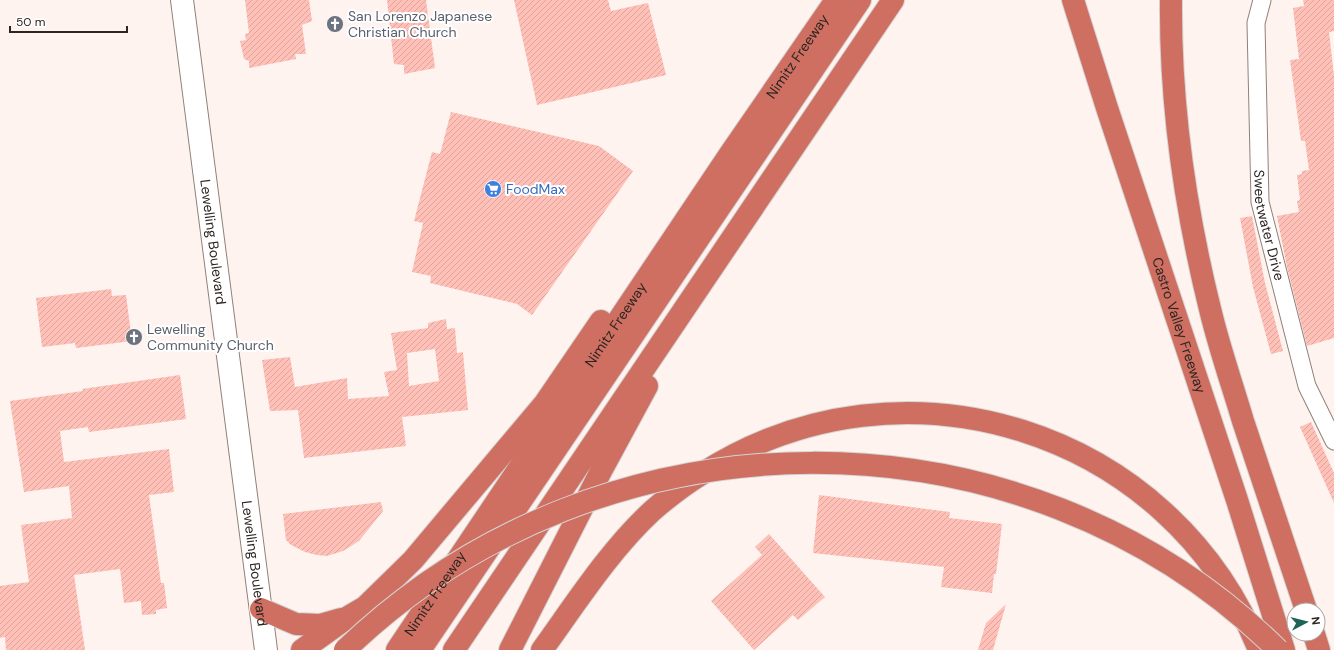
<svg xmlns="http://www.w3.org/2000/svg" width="1334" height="650" viewBox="0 0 1334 650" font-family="'DM Sans',sans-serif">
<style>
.building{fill:url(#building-hatch);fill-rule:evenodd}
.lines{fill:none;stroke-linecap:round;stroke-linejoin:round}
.street-casing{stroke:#918079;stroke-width:19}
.secondary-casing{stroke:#918079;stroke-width:24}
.highway-casing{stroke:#d5d3d3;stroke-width:24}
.street{stroke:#fff;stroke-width:17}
.secondary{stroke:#fff;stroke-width:22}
.highway{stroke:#ce6f61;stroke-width:22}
.highway-bridge-casing{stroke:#d5d3d3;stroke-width:24;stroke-linecap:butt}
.highway-bridge{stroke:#ce6f61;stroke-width:22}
.labels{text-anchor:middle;stroke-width:4;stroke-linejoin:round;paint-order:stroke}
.worship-label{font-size:14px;fill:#5b616d;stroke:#fff;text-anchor:start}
.street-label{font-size:14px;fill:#2c2522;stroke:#fff}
.shop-label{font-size:14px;fill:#366cbe;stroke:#fff;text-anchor:start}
</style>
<defs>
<pattern id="building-hatch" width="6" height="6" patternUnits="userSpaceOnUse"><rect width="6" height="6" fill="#ffc0b7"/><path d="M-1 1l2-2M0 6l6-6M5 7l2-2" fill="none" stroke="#dba59d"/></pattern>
</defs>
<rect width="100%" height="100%" fill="#fef3ee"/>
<g class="building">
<polygon points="245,0 309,0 312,21 302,25 306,54 295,54 296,59 249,68 249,61 244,59 240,41 246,40 245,34 249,33"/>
<polygon points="387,0 426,0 435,68 404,74 404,65 394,64"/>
<polygon points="514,0 608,0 611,11 648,3 666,75 537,105"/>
<polygon points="1303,0 1334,0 1334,31 1329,32 1334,76 1334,338 1307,346 1287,267 1277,216 1299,212 1297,201 1300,200 1297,175 1302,174 1302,171 1309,170 1305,141 1301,141 1290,60 1299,59 1293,8 1304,6"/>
<polygon points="451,112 599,146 633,171 532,315 517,304 430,283 431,276 412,272 423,223 414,221 432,152 440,154"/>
<polygon points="1252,216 1265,283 1283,351 1271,354 1253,287 1240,218"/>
<polygon points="111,289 112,296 126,295 132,341 76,348 75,343 42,347 36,298"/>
<path d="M446 319 447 329 455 328 457 353 463 352 468 410 402 417 406 446 304 458 298 410 270 411 262 360 290 357 295 387 347 378 348 399 389 396 384 372 397 370 391 333 428 328V323ZM435 349 439 381 409 386 407 353Z"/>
<polygon points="180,375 186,419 89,432 88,427 60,431 64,462 169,449 174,492 149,495 161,583 164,583 167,608 156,610 156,614 142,615 141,601 124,603 120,569 74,575 85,650 6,650 5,637 0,638 0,586 29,582 21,525 72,518 69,486 24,492 10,401 83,391 82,389"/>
<polygon points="1311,422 1334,473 1334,503 1300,427"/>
<polygon points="819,495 950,512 949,518 1002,524 996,574 994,574 992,593 941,587 944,567 813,553"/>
<polygon points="381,502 383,511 359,541 343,551 327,556 317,555 305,552 291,545 286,540 283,514"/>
<polygon points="769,534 825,597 798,620 793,615 754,650 711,601 762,555 755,547"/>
<polygon points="1006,604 993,650 978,650 986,623"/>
</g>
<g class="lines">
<g class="street-casing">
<g id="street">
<path id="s1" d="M1262 0 1256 23 1260 202 1307 386 1334 441"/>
</g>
</g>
<g class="secondary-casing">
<g id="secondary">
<path id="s2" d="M182 0 266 650"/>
</g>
</g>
<g class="highway-casing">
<g id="highway">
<path id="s3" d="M1073 0 1107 108 1237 500 1284 650"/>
<path d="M1171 0C1170 104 1185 208 1210 309 1219 347 1232 384 1243 421 1264 484 1285 547 1306 610"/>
<polyline points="261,609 296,624 320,625 341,619"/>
<polyline points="1314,634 1319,650"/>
<polyline points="302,650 348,617 365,607 413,560 545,403 601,321"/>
<path id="s4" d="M397 650 730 154 836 0"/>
<polyline points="420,650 860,0"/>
<polyline points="454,650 893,0"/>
<polyline points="510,650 601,471 647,386"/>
<path d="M542 650C576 603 609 551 652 511 668 497 685 484 703 473 903 345 1171 430 1259 650"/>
</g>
</g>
<use href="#street" class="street"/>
<use href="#secondary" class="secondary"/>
<use href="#highway" class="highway"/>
<g class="highway-bridge-casing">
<path id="highway-bridge" d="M345 650C602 402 1023 399 1278 650"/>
</g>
<use href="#highway-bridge" class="highway-bridge"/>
</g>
<defs>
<g id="church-disc" transform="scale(0.9)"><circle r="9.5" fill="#6b7280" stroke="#fff"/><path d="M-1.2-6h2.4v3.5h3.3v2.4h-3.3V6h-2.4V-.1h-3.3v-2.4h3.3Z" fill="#fff"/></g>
<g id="supermarket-disc" transform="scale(0.9)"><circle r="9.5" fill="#3f7fe0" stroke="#fff"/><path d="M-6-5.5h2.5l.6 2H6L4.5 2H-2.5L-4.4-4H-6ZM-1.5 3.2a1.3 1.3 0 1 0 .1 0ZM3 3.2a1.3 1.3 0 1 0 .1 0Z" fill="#fff"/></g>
</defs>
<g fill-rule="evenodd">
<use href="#church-disc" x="335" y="24"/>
<use href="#supermarket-disc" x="493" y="189"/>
<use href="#church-disc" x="134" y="337"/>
</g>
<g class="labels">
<g class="worship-label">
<text x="348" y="21">San Lorenzo Japanese<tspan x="348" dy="16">Christian Church</tspan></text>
<text x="147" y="334">Lewelling<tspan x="147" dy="16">Community Church</tspan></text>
</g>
<g class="street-label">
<text dy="5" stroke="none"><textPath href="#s4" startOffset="716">Nimitz Freeway</textPath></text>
<text dy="5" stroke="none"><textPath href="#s1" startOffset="227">Sweetwater Drive</textPath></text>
<text dy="5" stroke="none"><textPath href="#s2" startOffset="244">Lewelling Boulevard</textPath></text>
<text dy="5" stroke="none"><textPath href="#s4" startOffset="392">Nimitz Freeway</textPath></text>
<text dy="5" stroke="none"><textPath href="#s3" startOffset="342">Castro Valley Freeway</textPath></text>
<text dy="5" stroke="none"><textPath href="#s2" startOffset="568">Lewelling Boulevard</textPath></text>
<text dy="5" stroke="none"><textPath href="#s4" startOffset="68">Nimitz Freeway</textPath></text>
</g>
<g class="shop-label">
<text x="506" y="194">FoodMax</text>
</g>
</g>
<g transform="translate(1306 622) rotate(83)"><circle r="19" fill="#ffffff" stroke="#aba8a7"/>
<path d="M0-3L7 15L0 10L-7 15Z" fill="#1e6457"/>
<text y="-6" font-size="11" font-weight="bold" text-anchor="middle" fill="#2c2522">N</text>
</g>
<path d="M10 26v6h117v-6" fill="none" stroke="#2c2522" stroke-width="2"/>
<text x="16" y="26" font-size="12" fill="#2c2522" stroke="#ffffff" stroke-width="3" paint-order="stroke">50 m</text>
</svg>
